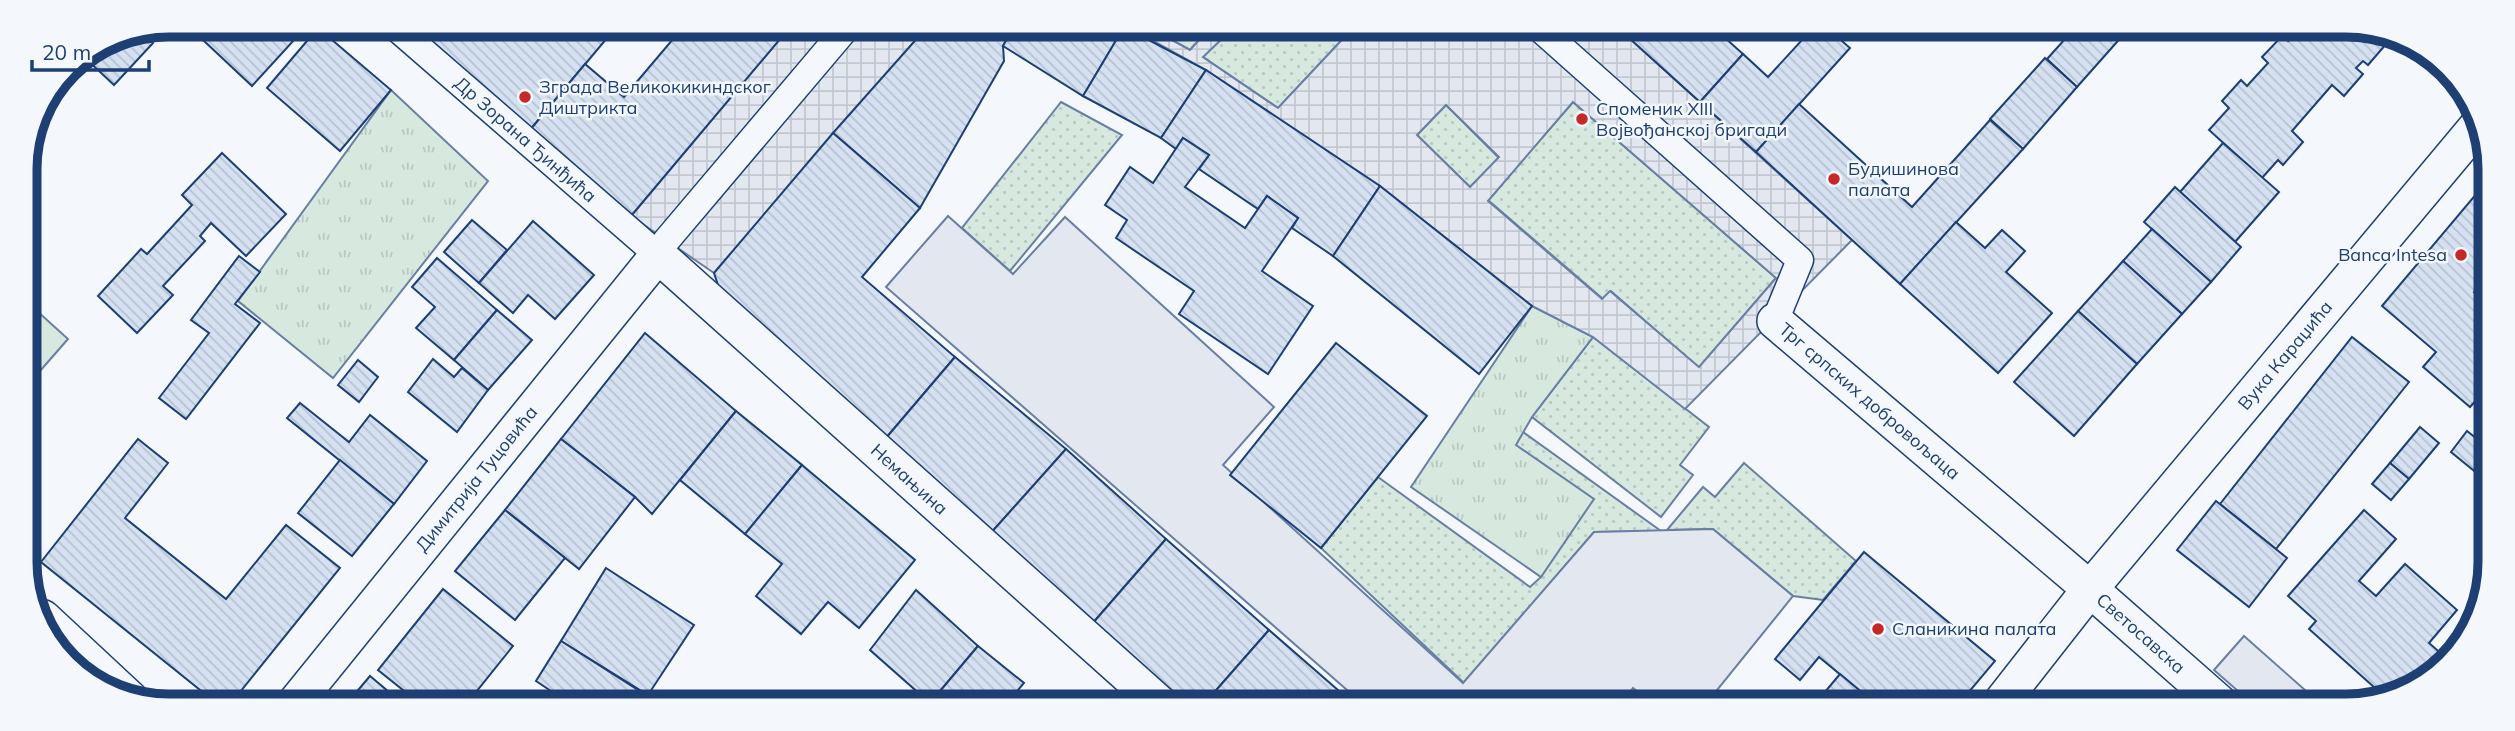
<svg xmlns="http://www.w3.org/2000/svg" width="2515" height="731" viewBox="0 0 2515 731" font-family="Mulish,sans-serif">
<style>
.grass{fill:url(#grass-dots);stroke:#687fa3;stroke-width:2}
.park{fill:url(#park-tufts);stroke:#687fa3;stroke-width:2}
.garden{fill:#d7e8df;stroke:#687fa3;stroke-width:2}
.parking{fill:#e3e8f0;stroke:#687fa3;stroke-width:2}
.plaza{fill:url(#plaza-grid);stroke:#687fa3;stroke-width:2;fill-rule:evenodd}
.building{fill:url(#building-back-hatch);stroke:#1d3f73;stroke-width:2}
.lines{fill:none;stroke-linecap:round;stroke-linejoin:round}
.pedestrian-casing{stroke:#1d3f73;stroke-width:29}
.minor-casing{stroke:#1d3f73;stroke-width:38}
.tertiary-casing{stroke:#1d3f73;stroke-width:41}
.pedestrian{stroke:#f4f7fb;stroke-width:26}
.minor{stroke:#f4f7fb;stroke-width:35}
.tertiary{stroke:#f4f7fb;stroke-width:38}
.poi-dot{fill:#c62828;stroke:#f4f7fb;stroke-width:2.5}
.labels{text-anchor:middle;stroke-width:5;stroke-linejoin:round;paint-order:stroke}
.poi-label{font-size:18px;fill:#1d3f73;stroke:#f4f7fb;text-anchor:start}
.street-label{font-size:18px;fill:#1d3f73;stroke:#f4f7fb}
.rim{fill:none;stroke:#1d3f73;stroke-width:9}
</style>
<defs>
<pattern id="grass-dots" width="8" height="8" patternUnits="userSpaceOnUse" patternTransform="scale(1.75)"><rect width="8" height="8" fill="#d7e8df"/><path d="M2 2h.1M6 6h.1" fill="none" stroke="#b8c8c3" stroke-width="1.8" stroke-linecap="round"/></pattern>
<pattern id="park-tufts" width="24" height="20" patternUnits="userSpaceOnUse" patternTransform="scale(1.75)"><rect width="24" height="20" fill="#d7e8df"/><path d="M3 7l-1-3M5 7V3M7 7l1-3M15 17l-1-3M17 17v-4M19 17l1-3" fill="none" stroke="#b8c8c3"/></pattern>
<pattern id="plaza-grid" width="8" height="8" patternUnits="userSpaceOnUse" patternTransform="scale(1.75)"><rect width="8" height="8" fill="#e3e8f0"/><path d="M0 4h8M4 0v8" fill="none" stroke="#c2c8d1"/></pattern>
<pattern id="building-back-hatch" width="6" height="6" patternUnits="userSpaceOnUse" patternTransform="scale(1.75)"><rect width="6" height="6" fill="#d5e0f0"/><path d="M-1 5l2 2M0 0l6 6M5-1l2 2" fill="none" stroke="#b6c1d1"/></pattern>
</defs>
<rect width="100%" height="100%" fill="#f4f7fb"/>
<g class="grass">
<polygon points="1148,27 1211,27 1190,50"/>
<polygon points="1234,27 1354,27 1278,108 1203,57"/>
<polygon points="1061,102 1122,135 1010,271 962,228"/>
<polygon points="1573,102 1776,278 1699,368 1611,291 1603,299 1488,200"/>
<polygon points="1446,105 1499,158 1470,187 1417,135"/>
<polygon points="1593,337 1709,427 1680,465 1693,475 1661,517 1532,417"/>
<polygon points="1523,432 1661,531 1594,532 1464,683 1321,548 1378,477 1530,587 1541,577 1515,445"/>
<polygon points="1744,463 1856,561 1823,600 1793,596 1713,529 1667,530 1703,487 1715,497"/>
</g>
<g class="park">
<polygon points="391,90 488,181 333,378 238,301"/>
<polygon points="1532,306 1593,337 1532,417 1516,445 1594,499 1541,577 1411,487"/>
</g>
<polygon class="garden" points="26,301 68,339 26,387"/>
<g class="parking">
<polygon points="948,216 1013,274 1065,217 1274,407 1223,465 1463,683 1594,532 1713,529 1793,596 1705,705 1654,705 1633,688 1620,705 1363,704 886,287"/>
<polygon points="2244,636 2323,706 2255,706 2214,670"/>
</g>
<g class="plaza">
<polygon points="791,26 928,26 714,273 631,216"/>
<path d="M1128 27H1148L1190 50 1211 27H1234L1203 57 1278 108 1354 27 1618 28 1852 240 1685 409 1593 337 1532 306 1380 186 1206 70ZM1573 102 1776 278 1699 367 1610 291 1602 299 1488 201ZM1446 105 1499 157 1470 187 1417 135Z"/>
</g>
<g class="building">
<polygon points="194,25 303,25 306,27 252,86 204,41 208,37"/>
<polygon points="407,25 618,25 530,130"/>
<polygon points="684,26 791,26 631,216 530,130 585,64 624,97"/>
<polygon points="928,26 1014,26 1003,46 1004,61 920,208 833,133"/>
<polygon points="1014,26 1124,27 1083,96 1003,46"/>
<polygon points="1124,27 1206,70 1161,138 1083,96"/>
<polygon points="318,28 391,90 340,151 267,88"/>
<polygon points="1618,28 1714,28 1743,54 1700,102"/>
<polygon points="1813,28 1827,28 1850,48 1756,152 1700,102 1743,54 1768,77"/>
<polygon points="2074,29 2118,29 2124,34 2077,87 2047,59"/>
<polygon points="2299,29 2384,29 2380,36 2387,43 2368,65 2363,61 2356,68 2363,74 2344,96 2332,85 2292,131 2303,142 2283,165 2278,160 2262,178 2209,130 2229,108 2222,101 2241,80 2247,86 2268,63 2262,57 2282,36 2288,41"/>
<polygon points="139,30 153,43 114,85 83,56 114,35"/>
<polygon points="2045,58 2077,87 2023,149 1990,119"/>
<polygon points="1206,70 1380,186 1333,256 1292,228 1298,218 1267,196 1258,209 1199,169 1209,155 1183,138 1176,149 1161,138"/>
<polygon points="1799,104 1912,207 1990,120 2023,149 1900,284 1756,152"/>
<polygon points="833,133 920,208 862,277 955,357 886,438 722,297 714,273"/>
<polygon points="1183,138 1209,155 1185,187 1245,228 1267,196 1298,218 1262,271 1313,306 1268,374 1179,314 1194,291 1116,238 1127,220 1105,205 1130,167 1153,183"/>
<polygon points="2223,143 2279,192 2235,242 2180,192"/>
<polygon points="222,153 286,214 246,256 211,223 200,236 205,241 163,286 173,295 137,333 98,296 141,249 147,254 192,205 182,195"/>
<polygon points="2488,180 2487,276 2474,292 2484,300 2487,296 2487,388 2470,407 2423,367 2436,352 2382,306"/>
<polygon points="1380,186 1532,306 1479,374 1333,256"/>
<polygon points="2175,187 2241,247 2211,282 2144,222"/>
<polygon points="472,220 507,250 479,283 444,252"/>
<polygon points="533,221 594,275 555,319 528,295 513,313 479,283"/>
<polygon points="1956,222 1985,248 2002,230 2025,251 2006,272 2052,313 1998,373 1900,284"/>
<polygon points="2152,229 2211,282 2182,314 2123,261"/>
<polygon points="239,256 260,272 235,304 260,323 186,419 159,398 209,333 191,320"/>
<polygon points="437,258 497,310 454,360 416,328 435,307 412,287"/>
<polygon points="2123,261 2182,314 2137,364 2078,311"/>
<polygon points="497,310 532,340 488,390 454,360"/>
<polygon points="2078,311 2137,364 2074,436 2014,382"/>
<polygon points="645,333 736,411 652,514 635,497 561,439"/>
<polygon points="2352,337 2409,382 2276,549 2220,504"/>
<polygon points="1336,343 1427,416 1321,548 1230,475"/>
<polygon points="955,357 1066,449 990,534 886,438"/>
<polygon points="433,359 454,377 462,368 488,390 457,432 408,392"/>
<polygon points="358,360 378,377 359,402 338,385"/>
<polygon points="300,403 349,442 370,415 427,461 394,504 287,418"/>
<polygon points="736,411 802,465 745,534 680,480"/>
<polygon points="2420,427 2439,443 2409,479 2390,463"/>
<polygon points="2467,431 2486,446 2484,479 2451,452"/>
<polygon points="138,439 168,463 125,518 226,599 286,525 340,568 232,702 215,702 41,562"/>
<polygon points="561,439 635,497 579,569 505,510"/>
<polygon points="1066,449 1166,539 1092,624 990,534"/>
<polygon points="340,460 394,504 352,556 298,513"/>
<polygon points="2390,463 2409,479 2391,500 2372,484"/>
<polygon points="802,465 915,560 859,628 828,602 801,634 756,596 782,564 745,534"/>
<polygon points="2216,501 2287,558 2249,607 2177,550"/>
<polygon points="505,510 565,558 515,620 455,571"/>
<polygon points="2364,510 2396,539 2359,581 2376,596 2405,564 2457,610 2429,643 2445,657 2454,648 2435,677 2384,696 2309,629 2316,621 2288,596"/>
<polygon points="1166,539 1269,630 1204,704 1183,704 1092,624"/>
<polygon points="1864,552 1995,661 1958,705 1877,705 1819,657 1800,680 1775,659"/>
<polygon points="606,568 694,625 648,695 561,641"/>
<polygon points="443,589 513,646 472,697 479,702 418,702 378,670"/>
<polygon points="916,590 978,646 930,703 870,650"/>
<polygon points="1269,630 1354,704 1204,704"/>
<polygon points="561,641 638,690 630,703 569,703 536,681"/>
<polygon points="978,646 1024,683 1007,703 930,703"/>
<polygon points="1840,674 1877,705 1814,705"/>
<polygon points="370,676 401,702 348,702"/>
<polygon points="1029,691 1044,704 1018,703"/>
</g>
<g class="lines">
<g class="pedestrian-casing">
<g id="pedestrian">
<path id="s1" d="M393 25 658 255 666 241 848 26"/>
<polyline points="1538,27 1800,260 1775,321"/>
</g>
</g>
<g class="minor-casing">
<g id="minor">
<path id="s2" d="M1775 321 2090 589 2223 706"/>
<path id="s3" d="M296 702 658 255 1160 704"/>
<path id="s4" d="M1999 705 2090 589 2479 124"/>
</g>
</g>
<g class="tertiary-casing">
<polyline id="tertiary" points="42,619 130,701"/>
</g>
<use href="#pedestrian" class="pedestrian"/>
<use href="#minor" class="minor"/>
<use href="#tertiary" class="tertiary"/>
</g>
<g class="poi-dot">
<circle cx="525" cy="97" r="7"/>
<circle cx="1582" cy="119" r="7"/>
<circle cx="1834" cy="179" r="7"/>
<circle cx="2461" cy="255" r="7"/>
<circle cx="1878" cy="629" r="7"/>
</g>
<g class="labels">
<g class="poi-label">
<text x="539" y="93">Зграда Великокикиндског<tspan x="539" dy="21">Диштрикта</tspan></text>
<text x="1596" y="115">Споменик XIII<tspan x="1596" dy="21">Војвођанској бригади</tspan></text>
<text x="1848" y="175">Будишинова<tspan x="1848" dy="21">палата</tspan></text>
<text x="2447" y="261" text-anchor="end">Banca Intesa</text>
<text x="1892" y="635">Сланикина палата</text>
</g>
<g class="street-label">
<text dy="6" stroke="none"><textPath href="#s1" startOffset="175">Др Зорана Ђинђића</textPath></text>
<text dy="6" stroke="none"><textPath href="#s4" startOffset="452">Вука Караџића</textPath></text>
<text dy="6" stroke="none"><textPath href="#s2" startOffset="124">Трг српских добровољаца</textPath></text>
<text dy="6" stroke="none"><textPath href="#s3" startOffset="287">Димитрија Туцовића</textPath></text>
<text dy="6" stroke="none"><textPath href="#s3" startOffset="912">Немањина</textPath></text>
<text dy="6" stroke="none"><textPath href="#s2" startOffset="481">Светосавска</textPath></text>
</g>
</g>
<path d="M0 0H2515V731H0ZM169 37H2346A132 132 0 0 1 2478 169V562A132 132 0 0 1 2346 694H169A132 132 0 0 1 37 562V169A132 132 0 0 1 169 37Z" fill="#f4f7fb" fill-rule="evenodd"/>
<path class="rim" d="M169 37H2346A132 132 0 0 1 2478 169V562A132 132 0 0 1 2346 694H169A132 132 0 0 1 37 562V169A132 132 0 0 1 169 37Z"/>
<path d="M32 60v10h117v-10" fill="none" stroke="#1d3f73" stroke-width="3.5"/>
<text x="42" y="60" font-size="21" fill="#1d3f73" stroke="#f4f7fb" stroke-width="5" paint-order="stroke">20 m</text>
</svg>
